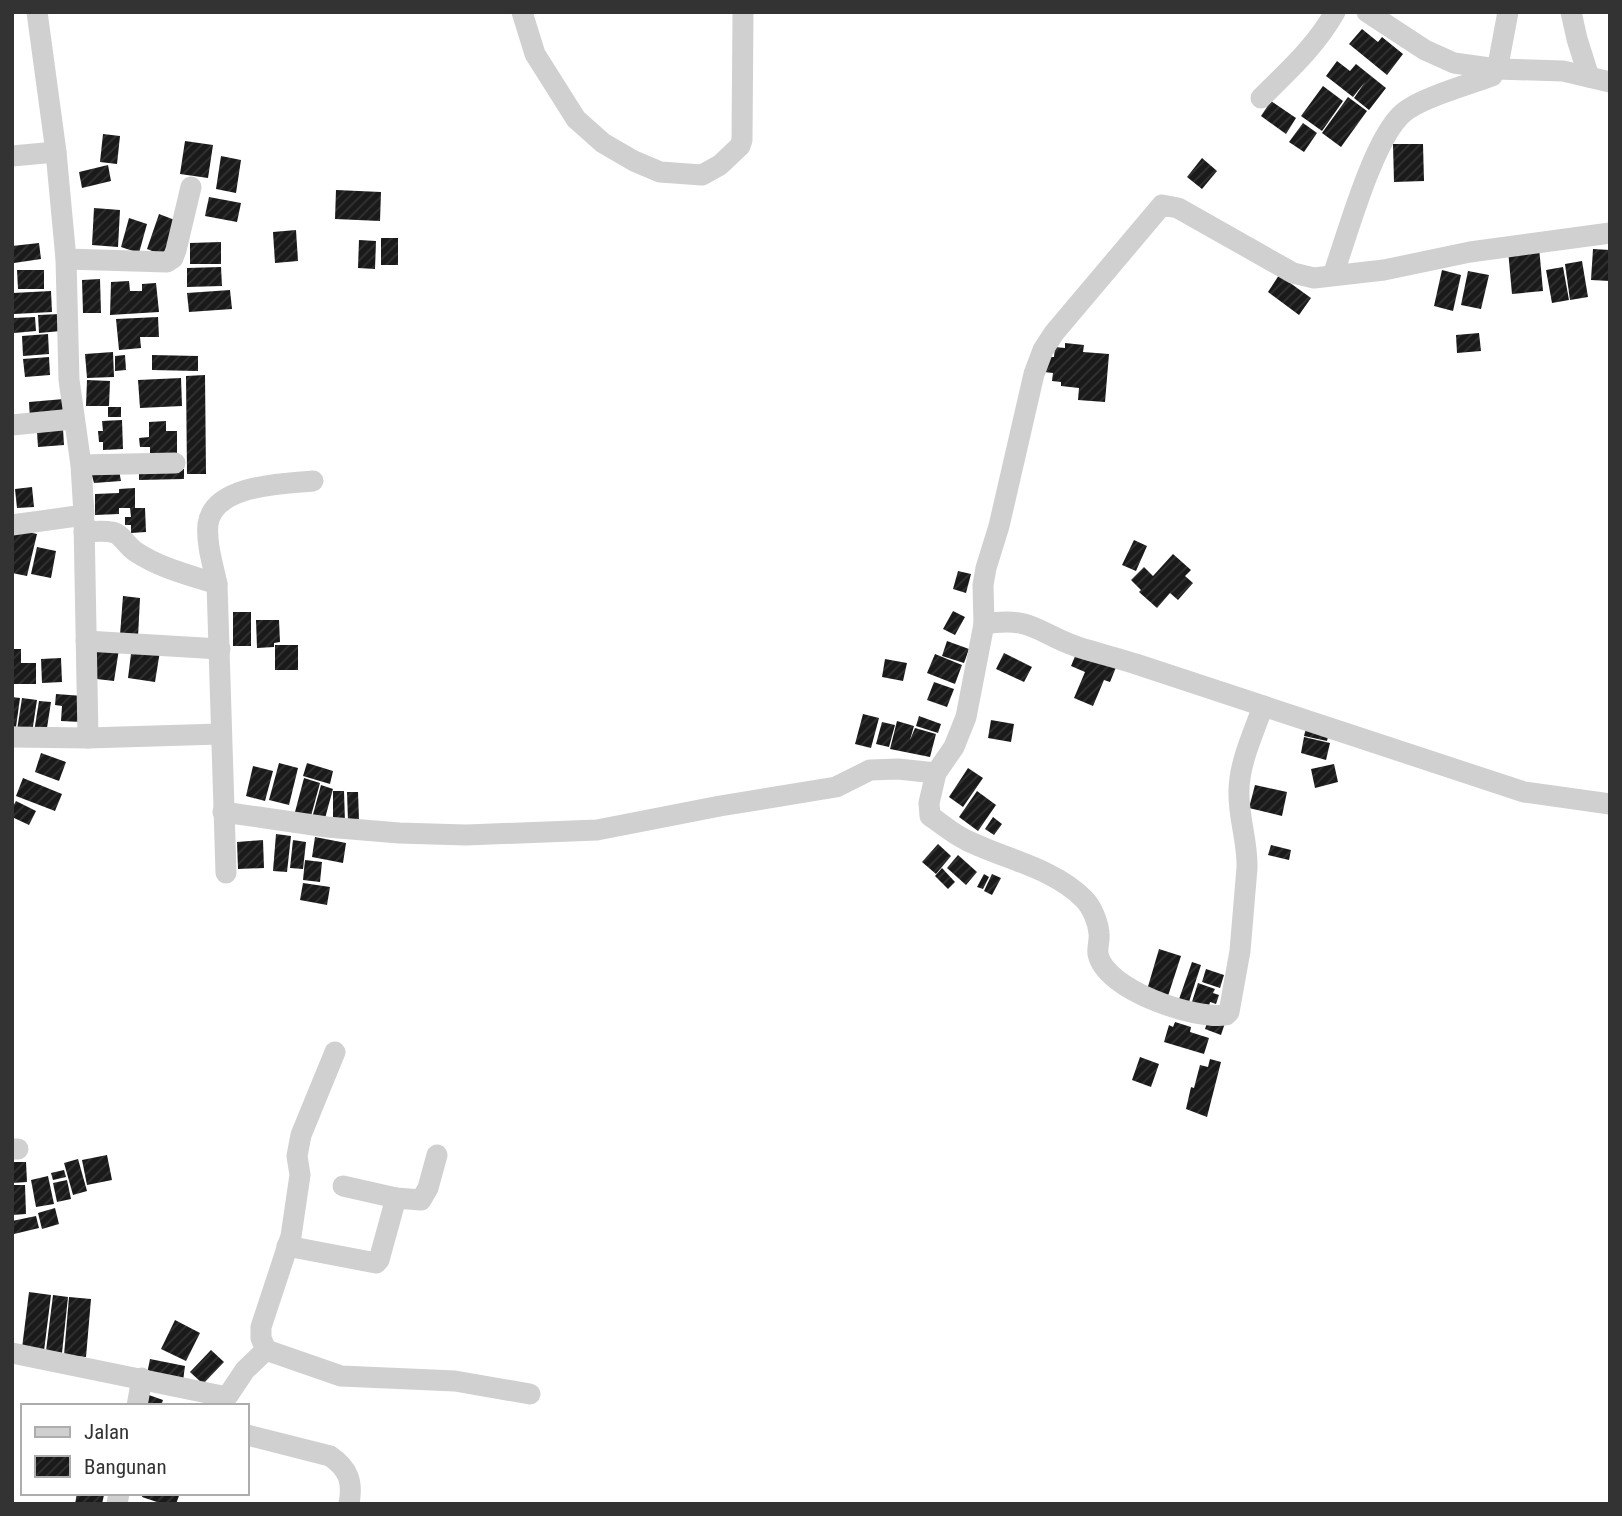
<svg xmlns="http://www.w3.org/2000/svg" width="1622" height="1516" viewBox="0 0 1622 1516" font-family="'Roboto Condensed',sans-serif">
<style>
.building{fill:url(#building-hatch)}
.lines{fill:none;stroke-linecap:round;stroke-linejoin:round}
.minor{stroke:#d0d0d0;stroke-width:21}
</style>
<defs>
<pattern id="building-hatch" width="6" height="6" patternUnits="userSpaceOnUse" patternTransform="scale(1.75)"><rect width="6" height="6" fill="#1a1a1a"/><path d="M-1 1l2-2M0 6l6-6M5 7l2-2" fill="none" stroke="#333"/></pattern>
</defs>
<rect width="100%" height="100%" fill="#fff"/>
<g class="building">
<polygon points="1362,29 1378,42 1382,37 1403,54 1387,75 1349,44"/>
<polygon points="1337,61 1350,71 1356,64 1386,88 1369,110 1354,98 1365,82 1353,97 1326,76"/>
<polygon points="1323,86 1343,101 1322,131 1301,116"/>
<polygon points="1348,97 1367,111 1341,147 1322,133"/>
<polygon points="1271,101 1296,118 1286,134 1261,116"/>
<polygon points="1303,123 1317,133 1304,152 1289,142"/>
<polygon points="103,134 120,136 117,164 100,162"/>
<polygon points="185,141 213,145 208,178 180,174"/>
<polygon points="1393,144 1423,144 1424,181 1394,182"/>
<polygon points="221,156 241,160 236,193 216,189"/>
<polygon points="1202,158 1217,171 1202,189 1187,177"/>
<polygon points="108,165 111,181 82,188 79,172"/>
<polygon points="336,190 381,192 380,221 335,219"/>
<polygon points="209,197 241,203 237,222 205,216"/>
<polygon points="94,208 120,210 118,247 92,245"/>
<polygon points="159,214 180,222 168,257 147,249"/>
<polygon points="129,218 147,224 139,253 121,247"/>
<polygon points="296,230 298,261 275,263 273,232"/>
<rect x="381" y="238" width="17" height="27"/>
<polygon points="359,240 376,241 375,269 358,268"/>
<polygon points="221,242 221,264 190,264 190,243"/>
<polygon points="39,243 41,259 14,263 12,246"/>
<polygon points="1539,247 1543,291 1512,294 1508,250"/>
<polygon points="1593,249 1610,250 1610,281 1591,280"/>
<polygon points="1582,261 1588,297 1570,300 1565,264"/>
<polygon points="221,267 222,286 187,287 187,268"/>
<polygon points="1563,267 1569,300 1552,303 1546,270"/>
<polygon points="17,270 44,270 44,289 18,289"/>
<polygon points="1442,270 1461,275 1453,311 1434,306"/>
<polygon points="1468,271 1489,275 1481,309 1461,305"/>
<polygon points="1279,275 1311,298 1299,315 1268,292"/>
<polygon points="100,279 101,313 83,313 82,280"/>
<polygon points="129,281 130,291 142,291 142,284 156,283 159,312 110,315 111,282"/>
<polygon points="230,290 232,309 189,312 187,293"/>
<polygon points="51,291 52,312 14,314 13,293"/>
<polygon points="60,314 61,331 39,333 38,315"/>
<polygon points="35,317 36,331 14,333 13,318"/>
<polygon points="158,317 159,337 140,337 141,348 119,350 116,319"/>
<polygon points="1479,333 1481,351 1457,353 1456,335"/>
<polygon points="48,334 49,354 23,356 22,336"/>
<polygon points="1065,343 1084,345 1083,352 1109,354 1105,402 1078,400 1079,388 1061,386 1061,382 1052,381 1053,373 1044,372 1045,357 1054,357 1055,347 1065,348"/>
<polygon points="113,352 114,377 87,378 85,354"/>
<polygon points="125,355 126,370 115,371 115,356"/>
<polygon points="152,355 198,356 198,371 152,370"/>
<polygon points="49,357 50,375 25,377 23,359"/>
<polygon points="205,375 206,474 187,474 186,376"/>
<polygon points="181,378 182,406 140,408 138,380"/>
<polygon points="87,380 110,381 109,406 86,406"/>
<polygon points="64,399 66,416 30,420 29,402"/>
<rect x="108" y="407" width="13" height="10"/>
<polygon points="122,420 123,449 103,450 103,442 99,442 98,431 103,431 102,421"/>
<polygon points="166,421 166,431 177,431 177,456 150,456 150,447 140,447 139,438 149,437 149,422"/>
<polygon points="63,429 64,445 38,447 37,432"/>
<polygon points="184,469 184,479 139,480 139,470"/>
<polygon points="119,470 121,481 94,483 91,472"/>
<polygon points="32,487 34,507 17,508 15,489"/>
<polygon points="135,488 135,508 145,508 146,532 131,533 131,525 125,525 125,517 131,517 130,508 119,508 119,514 95,515 95,494 119,493 119,489"/>
<polygon points="12,528 37,534 27,576 12,573"/>
<polygon points="1134,540 1147,546 1136,571 1122,565"/>
<polygon points="37,547 56,551 51,578 31,574"/>
<polygon points="1173,554 1191,570 1185,576 1193,583 1178,600 1170,593 1157,608 1139,592 1141,590 1131,580 1144,567 1153,576"/>
<polygon points="958,571 971,574 966,593 953,589"/>
<polygon points="123,596 140,598 138,637 120,635"/>
<polygon points="953,611 965,617 955,635 943,629"/>
<rect x="233" y="612" width="18" height="34"/>
<polygon points="256,620 279,620 280,642 274,643 274,647 257,648"/>
<polygon points="947,641 969,649 964,663 942,656"/>
<polygon points="92,645 119,649 114,681 88,678"/>
<rect x="275" y="645" width="23" height="25"/>
<polygon points="132,646 160,651 155,682 128,678"/>
<polygon points="12,649 21,649 21,663 36,663 36,684 12,684"/>
<polygon points="1078,649 1117,665 1110,682 1104,680 1093,706 1074,698 1085,672 1071,666"/>
<polygon points="1004,653 1032,667 1024,682 996,669"/>
<polygon points="935,654 962,665 955,684 927,673"/>
<polygon points="61,658 62,682 42,683 41,659"/>
<polygon points="885,659 907,663 903,681 882,677"/>
<polygon points="934,682 954,689 947,707 927,700"/>
<polygon points="56,694 83,696 81,722 61,721 62,706 55,705"/>
<polygon points="12,697 20,698 16,727 12,726"/>
<polygon points="22,698 37,700 32,733 17,730"/>
<polygon points="39,701 51,702 46,734 34,732"/>
<polygon points="863,714 879,718 871,748 855,744"/>
<polygon points="919,716 941,724 938,733 916,726"/>
<polygon points="991,720 1014,724 1011,742 988,738"/>
<polygon points="897,721 914,726 910,740 915,728 936,734 930,757 890,749"/>
<polygon points="882,722 895,725 889,747 876,744"/>
<polygon points="1307,724 1330,729 1327,741 1304,736"/>
<polygon points="1304,737 1330,743 1326,760 1301,753"/>
<polygon points="41,753 66,762 59,781 35,772"/>
<polygon points="279,763 298,768 289,805 269,800"/>
<polygon points="307,763 333,771 330,784 303,776"/>
<polygon points="1334,764 1338,782 1315,788 1311,769"/>
<polygon points="253,766 273,771 265,801 246,796"/>
<polygon points="968,768 983,778 963,807 949,797"/>
<polygon points="23,778 62,794 55,811 16,796"/>
<polygon points="304,778 320,783 311,816 295,812"/>
<polygon points="321,785 333,789 324,822 312,818"/>
<polygon points="1255,785 1287,792 1282,816 1249,808"/>
<polygon points="333,791 344,791 345,822 333,822"/>
<polygon points="977,791 996,805 978,831 959,817"/>
<polygon points="347,792 358,792 359,820 348,821"/>
<polygon points="16,801 36,811 29,825 12,817 12,808"/>
<polygon points="993,817 1002,824 994,835 985,829"/>
<polygon points="276,834 291,836 287,872 273,871"/>
<polygon points="315,837 346,843 343,863 312,857"/>
<polygon points="263,840 264,868 238,869 237,842"/>
<polygon points="293,840 306,842 303,869 290,868"/>
<polygon points="938,844 951,856 936,874 922,862"/>
<polygon points="1271,845 1291,850 1289,860 1268,855"/>
<polygon points="958,855 977,872 966,885 947,868"/>
<polygon points="305,860 322,862 320,882 303,880"/>
<polygon points="942,868 955,882 948,889 935,876"/>
<polygon points="984,874 989,877 983,889 977,887"/>
<polygon points="992,874 1001,878 992,895 984,891"/>
<polygon points="303,883 330,887 327,905 300,900"/>
<polygon points="1159,949 1181,956 1168,996 1147,990"/>
<polygon points="1192,962 1201,965 1188,1005 1178,1002"/>
<polygon points="1206,969 1224,975 1220,988 1202,982"/>
<polygon points="1198,983 1215,989 1213,993 1219,995 1216,1004 1210,1002 1208,1010 1191,1005"/>
<polygon points="1209,1017 1225,1023 1221,1035 1205,1029"/>
<polygon points="1175,1022 1191,1027 1190,1032 1209,1038 1204,1054 1164,1042 1169,1025 1173,1027"/>
<polygon points="1140,1057 1159,1064 1151,1087 1132,1080"/>
<polygon points="1210,1059 1221,1062 1207,1117 1186,1109 1191,1087 1194,1088 1200,1065 1208,1067"/>
<polygon points="107,1155 112,1180 87,1185 82,1160"/>
<polygon points="78,1159 87,1191 73,1195 64,1163"/>
<polygon points="12,1162 26,1162 27,1182 12,1183"/>
<polygon points="64,1170 66,1177 53,1180 51,1173"/>
<polygon points="48,1176 54,1204 36,1207 31,1180"/>
<polygon points="67,1180 71,1199 57,1202 53,1183"/>
<polygon points="12,1185 25,1185 26,1214 12,1215"/>
<polygon points="55,1208 59,1224 42,1229 38,1213"/>
<polygon points="36,1216 39,1228 14,1234 12,1221"/>
<polygon points="29,1292 51,1295 44,1351 22,1348"/>
<polygon points="53,1295 68,1297 62,1353 46,1351"/>
<polygon points="69,1297 91,1299 86,1357 64,1355"/>
<polygon points="175,1320 200,1333 186,1361 161,1349"/>
<polygon points="211,1350 224,1362 203,1384 190,1372"/>
<polygon points="150,1359 185,1366 183,1381 147,1374"/>
<polygon points="146,1394 163,1400 161,1406 144,1406"/>
<polygon points="77,1493 104,1495 102,1504 75,1504"/>
<polygon points="143,1493 180,1493 176,1504 163,1504 142,1497"/>
</g>
<g class="lines">
<g class="minor">
<polyline points="522,12 535,54 576,119 603,143 634,161 660,172 702,175 720,165 740,146 742,140 743,12"/>
<polyline points="1367,12 1425,50 1454,63 1497,69 1563,71 1610,82"/>
<polyline points="1571,12 1577,39 1589,77"/>
<path d="M1261 98C1288 71 1316 46 1335 12"/>
<polyline points="12,156 56,152"/>
<polyline points="66,259 167,262 173,258 176,250 191,187"/>
<path d="M1333 275C1347 236 1373 139 1403 113 1420 98 1468 85 1492 76L1499 60 1508 12"/>
<polyline points="12,425 73,419"/>
<polyline points="81,465 175,463"/>
<polyline points="12,525 84,515 81,465 69,380 66,259 56,152 37,12"/>
<path d="M84 532C92 532 102 530 111 532 122 533 126 546 136 552 160 568 189 575 217 584L226 873"/>
<path d="M217 584C213 565 206 543 208 524 214 484 284 484 313 481"/>
<path d="M984 624C1033 616 1037 633 1078 647 1097 653 1117 658 1136 664L1524 792 1610 804"/>
<polyline points="86,641 220,649"/>
<path d="M1263 706C1254 732 1239 763 1239 791 1238 817 1248 842 1247 868L1240 951 1229 1012 1226 1015C1195 1020 1105 990 1098 954 1097 947 1100 940 1099 933 1098 922 1092 907 1084 899 1054 868 1004 859 966 840 953 834 942 824 930 816L929 803 936 773 954 747 966 717 984 624 983 585 986 568 999 526 1034 374 1043 350 1054 333 1162 205 1178 208 1293 273 1314 278 1384 270 1470 252 1610 233"/>
<polyline points="12,737 88,738 84,521"/>
<polyline points="88,738 220,734"/>
<polyline points="223,812 327,827 399,833 466,835 597,830 720,806 836,787 870,770 898,769 936,773"/>
<polyline points="12,1149 18,1149"/>
<polyline points="343,1186 396,1198"/>
<polyline points="287,1246 376,1263 379,1260 396,1198 421,1200 428,1188 437,1155"/>
<polyline points="266,1350 261,1338 261,1327 291,1236 300,1175 297,1156 301,1135 335,1052"/>
<polyline points="12,1353 227,1397 245,1370 266,1350 341,1376 455,1381 530,1394"/>
<polyline points="137,1406 142,1378"/>
<path d="M247 1435 330 1456C349 1469 353 1482 349 1504"/>
<polyline points="117,1504 119,1493"/>
</g>
</g>
<rect width="1622" height="1516" fill="none" stroke="#333333" stroke-width="28"/>
<rect x="21" y="1404" width="228" height="91" fill="#ffffff" stroke="#adadad" stroke-width="2"/>
<rect x="35" y="1427" width="35" height="10" fill="#d0d0d0" stroke="#adadad" stroke-width="2"/>
<text x="84" y="1439" font-size="21" fill="#333333">Jalan</text>
<rect x="35" y="1456" width="35" height="21" fill="url(#building-hatch)" stroke="#adadad" stroke-width="2"/>
<text x="84" y="1474" font-size="21" fill="#333333">Bangunan</text>
</svg>
